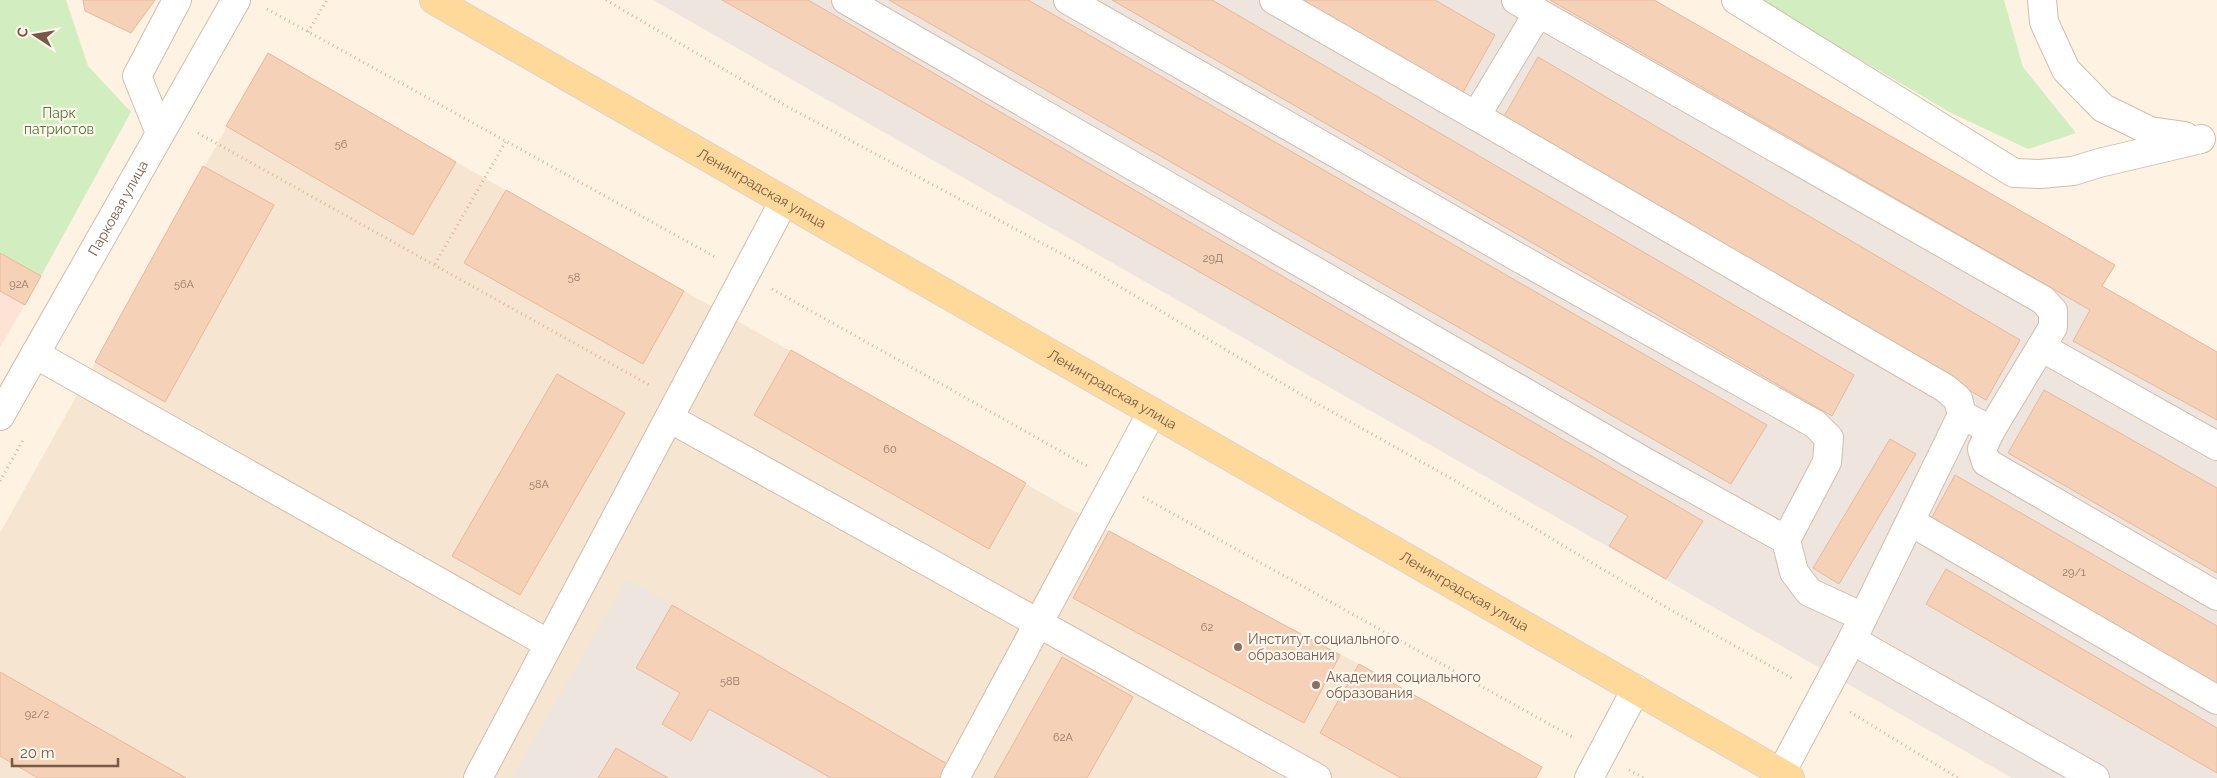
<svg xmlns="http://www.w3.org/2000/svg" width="2217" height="778" viewBox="0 0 2217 778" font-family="Raleway,sans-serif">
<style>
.residential{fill:#f6e5d0}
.commercial{fill:#ffe2d6}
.industrial{fill:#ede5de}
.green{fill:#d2edc0}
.building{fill:#f5d1b8;stroke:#e9b797}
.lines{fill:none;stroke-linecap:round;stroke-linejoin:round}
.minor-casing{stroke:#d2bdab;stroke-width:30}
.major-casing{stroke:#dcd4cf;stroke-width:30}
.path{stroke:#dab49b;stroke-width:3;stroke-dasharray:1 4;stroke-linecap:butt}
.minor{stroke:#fff;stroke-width:28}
.major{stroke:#ffd999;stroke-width:28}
.education-dot{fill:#8d6e63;stroke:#fff7eb;stroke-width:2}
.labels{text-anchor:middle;stroke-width:4.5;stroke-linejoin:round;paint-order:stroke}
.number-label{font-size:11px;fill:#977663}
.park-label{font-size:14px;fill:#4d793c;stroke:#fff7eb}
.street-label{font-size:14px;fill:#785847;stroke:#fff7eb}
.education-label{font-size:14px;fill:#785e54;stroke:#fff7eb;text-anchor:start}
</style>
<rect width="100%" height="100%" fill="#fef3e3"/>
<polygon class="residential" points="268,53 456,162 1109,531 1359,664 1542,767 1536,778 0,778 0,533"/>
<polygon class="commercial" points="0,253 41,276 0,348"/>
<g class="industrial">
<polygon points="653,0 1654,0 2115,265 2102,287 2217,352 2217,778 2012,778"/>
<polygon points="627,579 949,765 941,778 512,778"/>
</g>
<g class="green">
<polygon points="0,0 66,0 88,66 131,112 41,276 0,253"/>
<polygon points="1760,0 2004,0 2023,67 2076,133 2028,149 1951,113"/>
</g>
<g class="building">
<polygon points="83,0 155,0 131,33 85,11"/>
<polygon points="722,0 808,0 1703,521 1666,579 1609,546 1628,516"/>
<polygon points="889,0 1028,0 1767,425 1731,484"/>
<polygon points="1112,0 1212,0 1854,375 1832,416"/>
<polygon points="1299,0 1435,0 1495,35 1462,94"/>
<polygon points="1550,0 1654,0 2115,265 2102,286 2217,352 2217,420 2073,341 2090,310"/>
<polygon points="268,53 456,162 413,235 226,126"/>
<polygon points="1538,57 2020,340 1986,400 1503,118"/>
<polygon points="203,166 274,205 165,402 95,362"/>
<polygon points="506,190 684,291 643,364 464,263"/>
<polygon points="0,253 41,276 25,305 0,291"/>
<polygon points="791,350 1026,483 989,549 754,415"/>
<polygon points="557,374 625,413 520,595 452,556"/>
<polygon points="2044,390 2217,488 2217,573 2008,453"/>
<polygon points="1890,439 1916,454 1839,584 1813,568"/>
<polygon points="1955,475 2217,626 2217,684 1931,519"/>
<polygon points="1109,531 1340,655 1304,723 1073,598"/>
<polygon points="1946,569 2217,728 2217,773 1926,604"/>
<polygon points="672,605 949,765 941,778 831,778 709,709 691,741 662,724 680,693 636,668"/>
<polygon points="1062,657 1133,697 1087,778 994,778"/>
<polygon points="1359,664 1542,767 1536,778 1401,778 1320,733"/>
<polygon points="0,672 186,778 38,778 0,756"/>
<polygon points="616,748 668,778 598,778"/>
</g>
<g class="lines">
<g class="minor-casing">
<g id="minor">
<polyline points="846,0 1647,463 1786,540 1794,572 1809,592 1863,617"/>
<polyline points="1068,0 1521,259 1815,424 1829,438 1827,462 1786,540"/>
<polyline points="1274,0 1476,116 1538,13"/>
<polyline points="1516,0 2043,300 2053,311 2053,327 1991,430 1962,415 1852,640 1781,773"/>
<polyline points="1736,0 2014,173 2040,174 2073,171 2099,163 2201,139"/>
<polyline points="2042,0 2044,22 2066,70 2103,108 2150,131 2185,136"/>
<polyline points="1476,116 1945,388 1958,399 1962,415"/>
<polyline points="160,133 137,76 177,0"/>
<polyline points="2041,347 2217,446"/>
<polyline points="35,354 549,644"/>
<path id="s1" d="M0 416 236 0"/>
<polyline points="669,418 1317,778"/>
<polyline points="1991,430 1982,449 1986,462 2217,596"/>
<polyline points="1911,522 2217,700"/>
<polyline points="1852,640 2095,778"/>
<polyline points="478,778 784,201"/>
<polyline points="955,778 1152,412"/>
<polyline points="1589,778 1636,689"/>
</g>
</g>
<g class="major-casing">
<g id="major">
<path id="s2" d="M434 0 1790 778"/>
</g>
</g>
<g class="path">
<polyline points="606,0 788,107 1090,269 1302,395 1454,480 1664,606 1795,680"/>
<polyline points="267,9 717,258"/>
<polyline points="308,32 327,0"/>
<polyline points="198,133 651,386"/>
<polyline points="435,264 506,141"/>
<polyline points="772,289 1087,466"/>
<polyline points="0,481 23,440"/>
<polyline points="1143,497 1574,738"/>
<polyline points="1850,712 1958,778"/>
<polyline points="1629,770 1644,778"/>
</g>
<use href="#minor" class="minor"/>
<use href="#major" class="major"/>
</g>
<g class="education-dot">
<circle cx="1238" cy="647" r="5"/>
<circle cx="1316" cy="685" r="5"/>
</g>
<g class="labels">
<g class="number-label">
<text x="341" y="148">56</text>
<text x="1213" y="262">29Д</text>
<text x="574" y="281">58</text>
<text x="19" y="288">92А</text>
<text x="184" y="288">56А</text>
<text x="890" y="453">60</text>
<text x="539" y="488">58А</text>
<text x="2074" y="576">29/1</text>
<text x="1207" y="631">62</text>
<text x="730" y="685">58В</text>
<text x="37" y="718">92/2</text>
<text x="1063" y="741">62А</text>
</g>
<g class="park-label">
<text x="59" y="118">Парк<tspan x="59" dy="16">патриотов</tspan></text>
</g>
<g class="street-label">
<text dy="5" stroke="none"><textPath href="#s2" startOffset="378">Ленинградская улица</textPath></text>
<text dy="5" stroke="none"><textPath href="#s1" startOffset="239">Парковая улица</textPath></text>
<text dy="5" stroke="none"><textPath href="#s2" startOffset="782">Ленинградская улица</textPath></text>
<text dy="5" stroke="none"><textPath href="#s2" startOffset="1188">Ленинградская улица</textPath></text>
</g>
<g class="education-label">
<text x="1248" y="644">Институт социального<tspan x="1248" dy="16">образования</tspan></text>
<text x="1326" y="682">Академия социального<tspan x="1326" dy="16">образования</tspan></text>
</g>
</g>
<g transform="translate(35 35) rotate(282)" stroke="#fff7eb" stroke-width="4" paint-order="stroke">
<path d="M0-4L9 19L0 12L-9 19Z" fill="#785847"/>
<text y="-8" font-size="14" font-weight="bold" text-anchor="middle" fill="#785847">С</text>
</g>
<path d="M12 758v8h106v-8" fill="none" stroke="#785847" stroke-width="2.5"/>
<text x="20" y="758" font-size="15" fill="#785847" stroke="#fff7eb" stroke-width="4" paint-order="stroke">20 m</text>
</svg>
